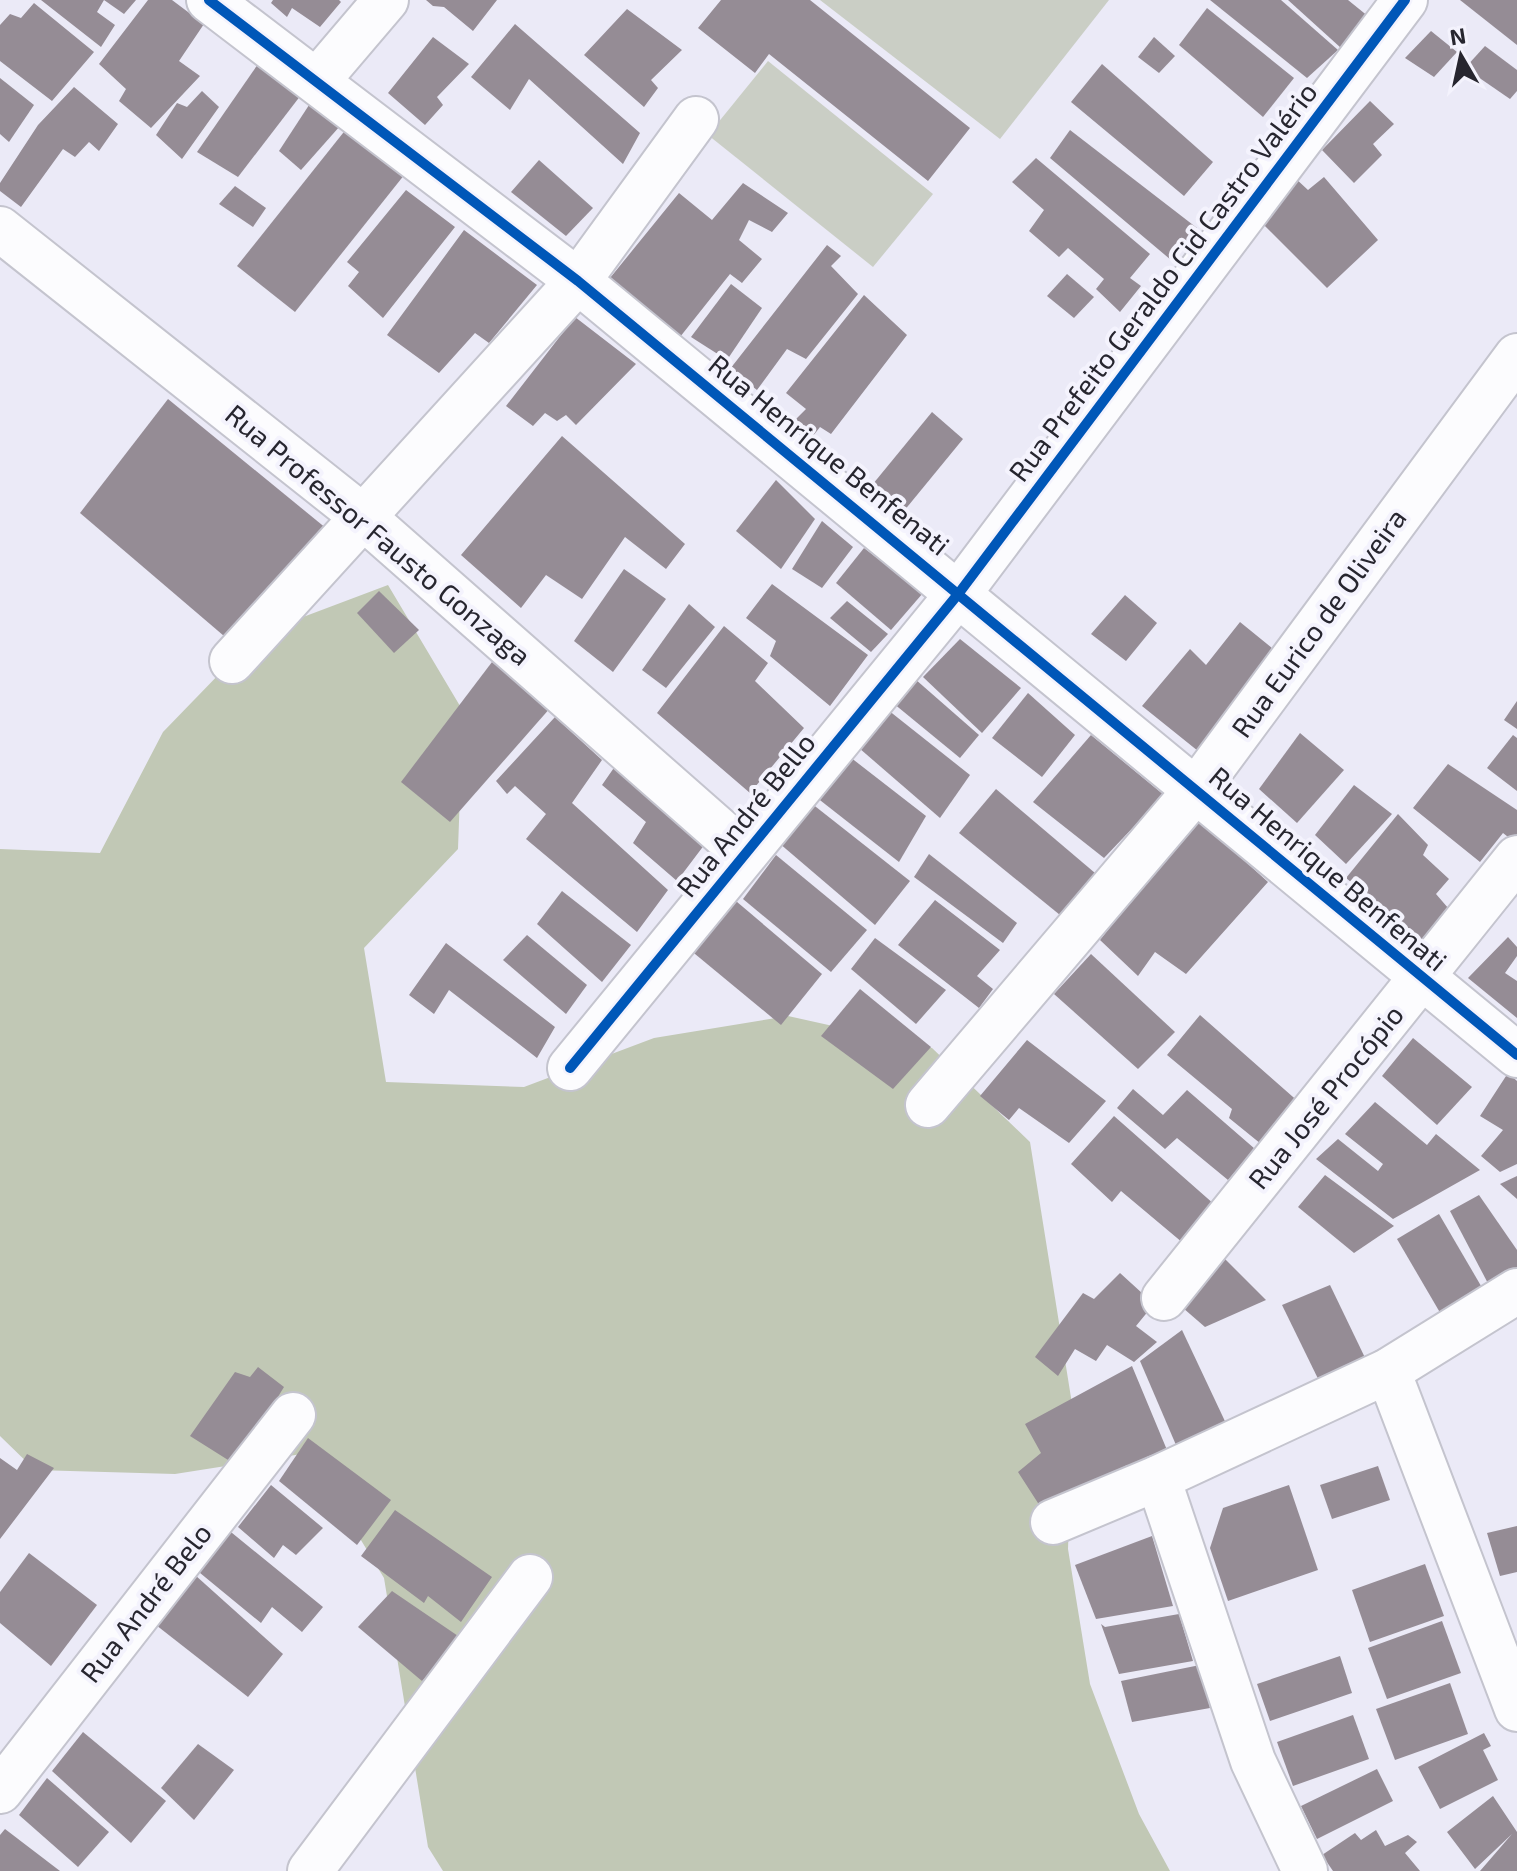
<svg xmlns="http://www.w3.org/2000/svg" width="1517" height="1871" viewBox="0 0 1517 1871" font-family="'Exo 2',sans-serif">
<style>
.green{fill:#cacec5}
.forest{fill:#c1c8b5}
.building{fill:#958c95}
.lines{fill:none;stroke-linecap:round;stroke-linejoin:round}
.minor-casing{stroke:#c4c4ce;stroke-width:48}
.minor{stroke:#fcfcfe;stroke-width:44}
.cycleway-casing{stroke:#f4f3fd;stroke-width:15}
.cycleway{stroke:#0057b8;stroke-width:10}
.labels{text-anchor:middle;stroke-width:8;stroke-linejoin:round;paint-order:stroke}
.street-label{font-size:28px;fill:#27262f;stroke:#f4f3fd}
</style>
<rect width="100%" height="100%" fill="#ebeaf7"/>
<g class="green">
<polygon points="820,0 1109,0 1000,139"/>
<polygon points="768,61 933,194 873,267 708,135"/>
</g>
<polygon class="forest" points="388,585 463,711 458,849 364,948 386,1082 524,1087 654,1038 788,1016 932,1048 1030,1142 1073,1410 1068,1549 1090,1684 1139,1814 1170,1871 443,1871 428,1847 384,1578 308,1453 175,1474 35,1470 0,1436 0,849 100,853 163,732 258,634"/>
<g class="building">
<polygon points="41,0 104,0 97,12 115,25 101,47"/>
<polygon points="104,0 136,0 124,14"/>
<polygon points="148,0 172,0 204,24 179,61 200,76 151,128 119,101 126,89 99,64"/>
<polygon points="273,0 339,0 341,2 320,27 292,8 287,17 271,3"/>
<polygon points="426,0 497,0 473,31 444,7 433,6"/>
<polygon points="721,0 810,0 970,128 928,181 769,54 755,73 698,28"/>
<polygon points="1210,0 1281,0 1338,50 1307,78"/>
<polygon points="1288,0 1348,0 1369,17 1341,48"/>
<polygon points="1460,0 1517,0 1517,45"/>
<polygon points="34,3 94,52 52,101 0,61 0,25 10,14 21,18"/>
<polygon points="1207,8 1294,78 1263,117 1179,45"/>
<polygon points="627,9 682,50 651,80 658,88 644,107 584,55"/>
<polygon points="515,24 640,133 623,164 529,79 510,110 471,77"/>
<polygon points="1431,31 1457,52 1434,77 1405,58"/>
<polygon points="433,37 469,64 437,97 443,105 425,125 388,93"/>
<polygon points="1154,37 1175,56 1159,73 1138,57"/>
<polygon points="1485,46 1517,70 1517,91 1510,99 1465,68"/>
<polygon points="258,64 301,95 238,177 197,152"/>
<polygon points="1102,64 1213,162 1184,196 1071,102"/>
<polygon points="0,78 34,105 9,142 0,134"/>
<polygon points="74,87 118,124 99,151 89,142 75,157 63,149 21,207 0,191 0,183 38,125"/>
<polygon points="202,91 219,107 182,159 156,135 177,103 187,107"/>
<polygon points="1370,101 1394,124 1373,144 1382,155 1354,183 1322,150"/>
<polygon points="311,102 340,126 301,170 279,151"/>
<polygon points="347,128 405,174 295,312 237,266"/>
<polygon points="1070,130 1197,228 1171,260 1050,158"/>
<polygon points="1036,158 1150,254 1130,278 1141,286 1120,312 1096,289 1104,279 1068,248 1059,257 1029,231 1044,210 1012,182"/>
<polygon points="539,160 593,208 566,236 511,192"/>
<polygon points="1294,177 1308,190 1324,177 1378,240 1327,288 1258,219"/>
<polygon points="743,183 788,213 772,232 749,220 739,240 762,259 742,283 730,274 680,337 610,278 679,193 712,220"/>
<polygon points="235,186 266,208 253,227 219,204"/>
<polygon points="406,190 455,227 383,318 348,286 359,272 347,262"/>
<polygon points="464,230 537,285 489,343 475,333 439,373 387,335"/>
<polygon points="827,245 841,256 831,266 858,294 806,359 787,349 757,390 730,369"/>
<polygon points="1067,274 1094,297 1074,318 1047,296"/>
<polygon points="731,284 762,308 727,360 691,337"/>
<polygon points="864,295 907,335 831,434 820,427 813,436 795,420 806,409 786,393"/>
<polygon points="575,317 636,364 576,425 566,415 557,421 545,413 533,426 506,406"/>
<polygon points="168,399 327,529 231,642 80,513"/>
<polygon points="932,412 963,439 899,517 868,490"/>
<polygon points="562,436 685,544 666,569 625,537 582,599 546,575 521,608 461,555"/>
<polygon points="776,480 815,519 781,569 736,531"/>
<polygon points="822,521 853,547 822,588 792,569"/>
<polygon points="864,548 923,593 891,630 836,583"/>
<polygon points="624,569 666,599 613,672 574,641"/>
<polygon points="772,584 868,655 830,706 770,656 776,641 746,618"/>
<polygon points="379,591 419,630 394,653 357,613"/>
<polygon points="1125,595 1157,623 1126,661 1091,634"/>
<polygon points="847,601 888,634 871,652 830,618"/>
<polygon points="689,604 715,627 666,688 642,670"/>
<polygon points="1240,622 1278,653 1198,751 1142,706 1190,649 1206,665"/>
<polygon points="724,626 768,663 755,681 804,728 750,793 657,713"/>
<polygon points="960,639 1021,688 982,733 923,677"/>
<polygon points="492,662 551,707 450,822 401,782"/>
<polygon points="915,679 979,735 960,758 893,703"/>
<polygon points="1028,693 1075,735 1042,777 992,738"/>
<polygon points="1517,701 1517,729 1504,720"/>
<polygon points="888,710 970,775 940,818 859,748"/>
<polygon points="555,717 602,760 572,803 668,890 637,932 526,839 546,814 515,786 507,794 496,781"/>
<polygon points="1300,733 1344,770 1297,823 1259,789"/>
<polygon points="1091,735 1164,795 1104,858 1033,802"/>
<polygon points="1513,735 1517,738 1517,791 1487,768"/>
<polygon points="850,757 926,816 899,862 816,797"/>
<polygon points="618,762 711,836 677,881 633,843 646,822 602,785"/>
<polygon points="1448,764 1517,810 1517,844 1503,833 1480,862 1413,808"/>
<polygon points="1354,785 1392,814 1346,864 1315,835"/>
<polygon points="996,789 1095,873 1060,915 959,833"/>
<polygon points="811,803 910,881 875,925 779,843"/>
<polygon points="1398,814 1428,845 1423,855 1449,879 1436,894 1455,916 1433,948 1346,878"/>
<polygon points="1196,817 1268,882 1186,974 1155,952 1138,976 1100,940"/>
<polygon points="929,854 1017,923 1003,943 914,877"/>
<polygon points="776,855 867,930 831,972 743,899"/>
<polygon points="562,891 631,945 602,982 537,924"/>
<polygon points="730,896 822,974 781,1025 689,949"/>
<polygon points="935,900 1000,950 977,976 993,989 979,1008 898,945"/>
<polygon points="527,935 587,985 566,1014 503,960"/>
<polygon points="1508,937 1517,947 1517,956 1505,973 1517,981 1517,1018 1468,978"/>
<polygon points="875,938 946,990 916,1024 851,969"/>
<polygon points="446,943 555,1027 537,1058 449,990 434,1014 409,995"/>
<polygon points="1091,954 1175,1032 1138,1069 1054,994"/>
<polygon points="860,989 931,1047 893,1089 821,1036"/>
<polygon points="1200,1015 1301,1104 1266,1148 1229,1118 1232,1109 1167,1055"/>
<polygon points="1413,1038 1472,1087 1437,1125 1382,1076"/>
<polygon points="1027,1040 1106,1101 1069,1143 1019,1108 1009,1120 980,1096"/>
<polygon points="1508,1073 1517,1081 1517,1164 1500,1172 1481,1156 1503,1130 1480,1116"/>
<polygon points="1133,1089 1163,1115 1187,1090 1255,1149 1228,1180 1177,1138 1165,1149 1117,1108"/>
<polygon points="1375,1102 1427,1145 1436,1134 1480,1170 1393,1219 1316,1159 1338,1139 1378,1171 1383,1164 1345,1134"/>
<polygon points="1114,1116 1215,1205 1183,1243 1121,1191 1112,1202 1071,1164"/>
<polygon points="1325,1175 1394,1226 1354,1253 1298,1207"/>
<polygon points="1517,1176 1517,1199 1500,1184"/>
<polygon points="1479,1195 1517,1250 1517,1273 1492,1291 1450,1211"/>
<polygon points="1439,1214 1484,1291 1442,1316 1397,1239"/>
<polygon points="1223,1257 1266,1300 1205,1327 1183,1308"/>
<polygon points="1120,1273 1154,1304 1136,1326 1157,1342 1134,1362 1107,1345 1096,1361 1075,1349 1058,1376 1035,1357 1083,1293 1094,1299"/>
<polygon points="1330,1285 1369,1366 1324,1391 1282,1305"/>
<polygon points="1182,1330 1231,1434 1182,1459 1140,1361"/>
<polygon points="1132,1366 1172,1462 1134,1480 1127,1465 1082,1490 1047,1517 1018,1472 1041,1453 1025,1424"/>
<polygon points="258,1367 284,1387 236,1465 190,1436 235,1372 250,1377"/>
<polygon points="308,1438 391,1500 357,1545 279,1481"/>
<polygon points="27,1454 54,1468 0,1539 0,1458 17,1470"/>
<polygon points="1378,1466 1390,1500 1332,1519 1320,1485"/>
<polygon points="271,1485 323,1528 296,1555 283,1545 274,1558 238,1527"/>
<polygon points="1289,1485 1318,1570 1228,1601 1210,1548 1223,1508"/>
<polygon points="395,1510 492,1577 461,1622 428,1596 424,1603 361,1556"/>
<polygon points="1517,1526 1517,1572 1500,1576 1487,1533"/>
<polygon points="226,1528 323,1607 302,1632 272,1607 261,1623 194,1568"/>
<polygon points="1152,1536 1173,1606 1096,1619 1075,1565"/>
<polygon points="29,1553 97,1605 51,1666 0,1623 0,1592"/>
<polygon points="1425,1564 1444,1616 1370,1642 1352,1590"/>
<polygon points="195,1575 283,1654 248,1697 156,1625"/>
<polygon points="392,1591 461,1638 422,1681 358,1627"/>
<polygon points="1179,1614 1193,1661 1119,1674 1101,1624 1105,1627"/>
<polygon points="1442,1621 1461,1673 1387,1699 1368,1648"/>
<polygon points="1340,1656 1352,1693 1270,1721 1257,1684"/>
<polygon points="1200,1665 1210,1708 1132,1722 1121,1681"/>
<polygon points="1450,1683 1468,1734 1395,1760 1376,1709"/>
<polygon points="1353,1715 1369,1759 1293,1786 1277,1742"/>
<polygon points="83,1732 166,1801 131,1843 52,1771"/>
<polygon points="1484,1733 1491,1746 1483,1750 1498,1780 1440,1809 1418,1767"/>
<polygon points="198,1744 234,1770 194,1820 161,1788"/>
<polygon points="1377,1769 1393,1801 1317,1839 1301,1806"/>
<polygon points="47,1778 109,1832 78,1867 19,1815"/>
<polygon points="1493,1796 1517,1832 1517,1871 1480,1871 1512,1834 1475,1869 1447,1832"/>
<polygon points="5,1829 60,1871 0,1871 0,1835"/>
<polygon points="1376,1830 1385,1846 1408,1835 1417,1842 1405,1853 1420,1871 1333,1871 1322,1855 1355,1833 1361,1840"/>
</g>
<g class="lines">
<g class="minor-casing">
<g id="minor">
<polyline points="209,0 578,281 1517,1055"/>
<polyline points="317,81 386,0"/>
<polyline points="0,229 362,516 745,853"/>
<polyline points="232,661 578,281 696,119"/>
<polyline points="570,1068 959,593 1405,0"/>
<polyline points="928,1105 1196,790 1517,356"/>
<polyline points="1164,1298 1517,858"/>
<polyline points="1388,1371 1517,1709"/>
<polyline points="1158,1478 1253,1761 1305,1871"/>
<polyline points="1053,1522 1158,1478 1388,1371 1517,1291"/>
<polyline points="0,1791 293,1415"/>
<polyline points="310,1871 530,1577"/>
</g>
</g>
<use href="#minor" class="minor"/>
<g class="cycleway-casing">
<g id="cycleway">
<polyline points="209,0 578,281 1517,1055"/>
<polyline points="570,1068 959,593 1405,0"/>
</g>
</g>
<use href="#cycleway" class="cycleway"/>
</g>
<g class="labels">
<g class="street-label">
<text transform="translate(1163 282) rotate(-53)" y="10">Rua Prefeito Geraldo Cid Castro Valério</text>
<text transform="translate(829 455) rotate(39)" y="10">Rua Henrique Benfenati</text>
<text transform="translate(378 535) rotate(40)" y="10">Rua Professor Fausto Gonzaga</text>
<text transform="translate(1319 623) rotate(-54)" y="10">Rua Eurico de Oliveira</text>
<text transform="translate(746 815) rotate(-51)" y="10">Rua André Bello</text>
<text transform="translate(1328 869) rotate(40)" y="10">Rua Henrique Benfenati</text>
<text transform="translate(1326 1097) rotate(-51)" y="10">Rua José Procópio</text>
<text transform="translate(146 1603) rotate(-52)" y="10">Rua André Belo</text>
</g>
</g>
<g transform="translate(1461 56) rotate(351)" stroke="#f4f3fd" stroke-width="6" paint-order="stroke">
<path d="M0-6L14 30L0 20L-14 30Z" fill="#27262f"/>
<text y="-12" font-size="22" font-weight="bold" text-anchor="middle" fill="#27262f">N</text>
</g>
</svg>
